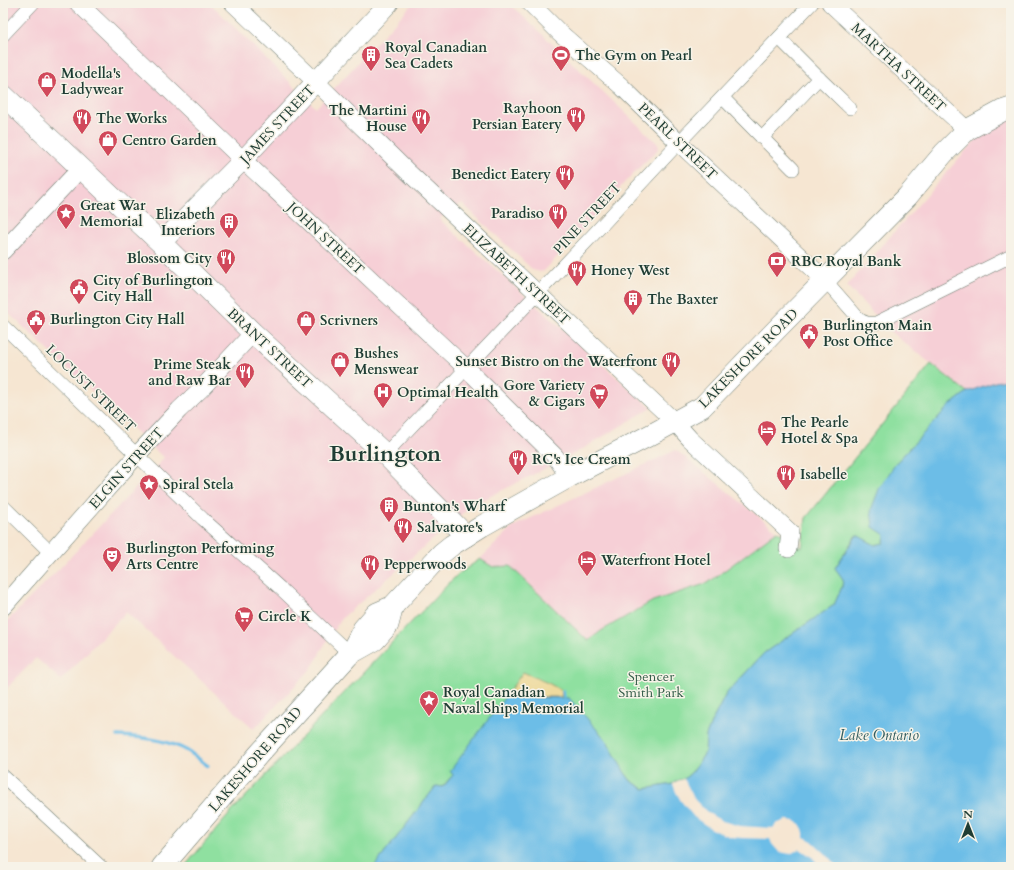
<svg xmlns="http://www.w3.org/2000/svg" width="1014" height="870" viewBox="0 0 1014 870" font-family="Cardo,serif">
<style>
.built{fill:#f6cfd6}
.green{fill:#8fe0a0;stroke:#578e6a}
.sand{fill:#eeda9e;stroke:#868c69}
.water{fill:#6cbde7;stroke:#467d8e}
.pier{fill:#f6e6d2}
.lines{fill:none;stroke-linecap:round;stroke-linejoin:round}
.stream{stroke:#6cbde7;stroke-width:3.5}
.minor-casing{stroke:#6a786b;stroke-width:14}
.tertiary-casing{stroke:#6a786b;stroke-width:18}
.secondary-casing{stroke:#6a786b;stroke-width:20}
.primary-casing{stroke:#6a786b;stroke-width:22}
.minor{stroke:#fff;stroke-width:13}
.tertiary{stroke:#fff;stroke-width:17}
.secondary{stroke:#fff;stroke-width:19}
.primary{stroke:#fff;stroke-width:21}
.labels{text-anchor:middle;stroke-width:3;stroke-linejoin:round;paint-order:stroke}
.poi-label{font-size:14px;font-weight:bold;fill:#1f3d34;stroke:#f7f3e8;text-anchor:start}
.street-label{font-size:14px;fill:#1f3d34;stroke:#f7f3e8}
.park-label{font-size:14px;fill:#355e4a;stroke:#f7f3e8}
.water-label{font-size:15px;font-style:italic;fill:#325d61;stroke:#f7f3e8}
.town-label{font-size:22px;font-weight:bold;fill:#1f3d34;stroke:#f7f3e8}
</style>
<rect width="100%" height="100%" fill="#f7f3e8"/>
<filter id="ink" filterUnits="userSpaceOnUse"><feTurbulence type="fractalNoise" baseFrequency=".025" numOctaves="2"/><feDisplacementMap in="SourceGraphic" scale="8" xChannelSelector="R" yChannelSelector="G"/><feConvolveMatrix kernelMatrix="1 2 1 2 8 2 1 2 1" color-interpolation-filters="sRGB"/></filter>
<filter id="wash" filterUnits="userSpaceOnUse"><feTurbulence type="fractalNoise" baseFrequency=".012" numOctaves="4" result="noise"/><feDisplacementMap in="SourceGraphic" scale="16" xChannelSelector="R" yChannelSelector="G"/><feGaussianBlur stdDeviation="0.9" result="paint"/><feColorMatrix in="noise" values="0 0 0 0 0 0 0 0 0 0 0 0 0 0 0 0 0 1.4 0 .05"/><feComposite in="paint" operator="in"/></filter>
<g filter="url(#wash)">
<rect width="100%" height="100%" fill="#f6e6d2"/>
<g class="built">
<polygon points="3,3 210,3 316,108 413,3 509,3 656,142 659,146 658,149 624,183 591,220 544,271 540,272 533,270 462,203 439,219 651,408 574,454 471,506 341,619 320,652 319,656 309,671 254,729 126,612 61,680 36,658 3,692 3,625 61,567 164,458 3,308 3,264 12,253 3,244"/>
<polygon points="1011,115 1011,379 995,382 967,392 892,333 847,286 961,156 982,133"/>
<polygon points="676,450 777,531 708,583 653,601 601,631 588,641 510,566 493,567 480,559 514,526"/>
</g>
<polygon class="green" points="931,364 967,392 949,406 896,463 884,543 875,545 856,535 835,568 843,578 842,587 834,605 764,653 726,694 711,723 706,736 705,753 692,772 684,779 677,781 673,784 644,789 631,781 625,773 453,775 442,787 436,786 374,867 184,867 233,810 399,635 457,575 480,559 493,567 510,566 588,641 601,631 653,601 708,583 777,531 802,548 806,518"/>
<polygon class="sand" points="523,672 550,684 562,691 561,697 517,697 508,693"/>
<polygon class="water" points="1011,379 1011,867 374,867 436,786 443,787 453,775 450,771 508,693 517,697 569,698 607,741 625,773 631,781 644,789 673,784 677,781 684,779 692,772 705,753 706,736 711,723 726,694 764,653 834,605 842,587 843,579 835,568 857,535 875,545 884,543 885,535 873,527 871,510 879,489 896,463 949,406 967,392 995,382"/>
<polygon class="pier" points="684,779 695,800 708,813 722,821 740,826 773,828 776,824 786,820 795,821 800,824 803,829 804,833 804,837 812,841 826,854 837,867 821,867 812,857 800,849 790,854 785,853 779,852 772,844 770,839 742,838 731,837 713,830 704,824 694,817 689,811 681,801 676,792 673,784 677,781"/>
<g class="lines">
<g class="stream">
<polyline points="563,691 564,697"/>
<path d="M118 736C140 737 162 739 182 748 191 752 200 760 208 766"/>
</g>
</g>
</g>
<g filter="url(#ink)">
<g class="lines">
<g class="minor-casing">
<g id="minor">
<polyline points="3,35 33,3"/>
<polyline points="779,38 819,78 850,108"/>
<polyline points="723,98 793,169"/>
<polyline points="762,138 819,78"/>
<path d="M825 280 860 320C866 323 869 324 876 323L1011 256"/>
<polyline points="3,326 203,519 280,588 350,654"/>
<polyline points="385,454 592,236 669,153 812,3"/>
<polyline points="3,506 50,552"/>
<polyline points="3,776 101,867"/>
</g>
</g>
<g class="tertiary-casing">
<g id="tertiary">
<polyline points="78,3 243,160 466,368 555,456 569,477"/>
<polyline points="233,3 316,82 408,172 675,422 690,439 790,532 788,549"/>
<polyline points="530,3 559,32 621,86 679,143 825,280"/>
<polyline points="830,3 967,130"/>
<polyline points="3,251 80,169"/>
<polyline points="3,607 137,455 179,410 202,388 253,333"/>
</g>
</g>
<g class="secondary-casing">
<polyline id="secondary" points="161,243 243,160 389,3"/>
</g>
<g class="primary-casing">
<g id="primary">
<polyline points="3,95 161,243 253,333 385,454 466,536"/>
<polyline points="350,654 375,640 388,625 393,606"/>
<polyline points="162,867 259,754 350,654 363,629 377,613 393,606 442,553 452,545 482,526 569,477 656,432 702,407 776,330 907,197 944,153 967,130 1002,111 1011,108"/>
</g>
</g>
<use href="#minor" class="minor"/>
<use href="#tertiary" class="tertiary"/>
<use href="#secondary" class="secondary"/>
<use href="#primary" class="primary"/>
</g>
</g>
<defs>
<g id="building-pin" transform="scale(1)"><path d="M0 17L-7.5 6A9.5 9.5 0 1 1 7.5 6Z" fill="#d1495b" stroke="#f7f3e8"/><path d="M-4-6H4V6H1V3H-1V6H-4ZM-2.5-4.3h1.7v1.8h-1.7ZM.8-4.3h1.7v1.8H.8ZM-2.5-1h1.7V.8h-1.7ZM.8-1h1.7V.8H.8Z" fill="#fff"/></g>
<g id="stadium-pin" transform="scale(1)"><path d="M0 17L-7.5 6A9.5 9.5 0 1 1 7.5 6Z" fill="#d1495b" stroke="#f7f3e8"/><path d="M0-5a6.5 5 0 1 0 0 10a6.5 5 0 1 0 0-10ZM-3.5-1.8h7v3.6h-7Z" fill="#fff"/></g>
<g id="shop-pin" transform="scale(1)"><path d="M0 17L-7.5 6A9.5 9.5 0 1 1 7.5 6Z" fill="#d1495b" stroke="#f7f3e8"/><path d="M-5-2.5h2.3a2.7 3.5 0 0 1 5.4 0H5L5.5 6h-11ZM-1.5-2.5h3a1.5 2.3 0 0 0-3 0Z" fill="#fff"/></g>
<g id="restaurant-pin" transform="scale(1)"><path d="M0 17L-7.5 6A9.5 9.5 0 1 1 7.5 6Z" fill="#d1495b" stroke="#f7f3e8"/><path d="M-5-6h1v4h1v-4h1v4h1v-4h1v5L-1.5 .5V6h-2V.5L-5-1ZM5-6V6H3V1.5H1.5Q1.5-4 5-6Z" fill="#fff"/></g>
<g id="sight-pin" transform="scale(1)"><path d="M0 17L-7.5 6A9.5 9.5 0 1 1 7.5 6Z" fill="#d1495b" stroke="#f7f3e8"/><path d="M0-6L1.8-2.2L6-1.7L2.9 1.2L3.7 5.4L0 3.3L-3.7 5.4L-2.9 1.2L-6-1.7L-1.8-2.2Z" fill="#fff"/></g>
<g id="bank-pin" transform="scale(1)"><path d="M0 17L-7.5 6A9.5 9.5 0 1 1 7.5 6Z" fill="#d1495b" stroke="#f7f3e8"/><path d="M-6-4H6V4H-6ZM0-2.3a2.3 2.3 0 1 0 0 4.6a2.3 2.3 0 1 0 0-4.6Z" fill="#fff"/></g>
<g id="civic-pin" transform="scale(1)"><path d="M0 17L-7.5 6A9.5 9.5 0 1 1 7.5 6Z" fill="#d1495b" stroke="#f7f3e8"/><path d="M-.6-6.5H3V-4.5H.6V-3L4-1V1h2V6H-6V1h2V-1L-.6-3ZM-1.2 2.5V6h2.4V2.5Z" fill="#fff"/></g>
<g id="hospital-pin" transform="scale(1)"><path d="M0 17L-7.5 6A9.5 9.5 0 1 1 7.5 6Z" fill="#d1495b" stroke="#f7f3e8"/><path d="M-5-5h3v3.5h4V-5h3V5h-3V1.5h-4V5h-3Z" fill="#fff"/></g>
<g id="supermarket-pin" transform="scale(1)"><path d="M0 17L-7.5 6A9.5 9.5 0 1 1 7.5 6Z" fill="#d1495b" stroke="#f7f3e8"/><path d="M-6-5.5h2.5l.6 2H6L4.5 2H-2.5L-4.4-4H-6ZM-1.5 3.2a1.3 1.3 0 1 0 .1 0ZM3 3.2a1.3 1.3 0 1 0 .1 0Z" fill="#fff"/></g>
<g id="hotel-pin" transform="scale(1)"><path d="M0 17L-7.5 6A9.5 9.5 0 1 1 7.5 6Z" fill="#d1495b" stroke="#f7f3e8"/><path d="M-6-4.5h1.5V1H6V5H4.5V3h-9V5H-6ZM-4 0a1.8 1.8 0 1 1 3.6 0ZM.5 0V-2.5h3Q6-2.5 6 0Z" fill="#fff"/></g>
<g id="theatre-pin" transform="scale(1)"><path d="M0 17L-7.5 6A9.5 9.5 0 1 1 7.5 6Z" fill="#d1495b" stroke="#f7f3e8"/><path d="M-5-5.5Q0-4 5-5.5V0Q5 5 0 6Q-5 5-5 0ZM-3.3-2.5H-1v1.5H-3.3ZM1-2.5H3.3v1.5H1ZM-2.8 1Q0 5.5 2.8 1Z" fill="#fff"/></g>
</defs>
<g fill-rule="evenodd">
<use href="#building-pin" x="371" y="55"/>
<use href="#stadium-pin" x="561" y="55"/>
<use href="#shop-pin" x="47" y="81"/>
<use href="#restaurant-pin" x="576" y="116"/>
<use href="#restaurant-pin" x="82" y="118"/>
<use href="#restaurant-pin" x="421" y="118"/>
<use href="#shop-pin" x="108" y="140"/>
<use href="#restaurant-pin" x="565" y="174"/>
<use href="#sight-pin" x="66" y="213"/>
<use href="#restaurant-pin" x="558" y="213"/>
<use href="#building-pin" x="229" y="222"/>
<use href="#restaurant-pin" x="226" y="258"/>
<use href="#bank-pin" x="777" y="261"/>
<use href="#restaurant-pin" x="577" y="270"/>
<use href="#civic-pin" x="79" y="288"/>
<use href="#building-pin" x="633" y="299"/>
<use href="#civic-pin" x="36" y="319"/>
<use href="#shop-pin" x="306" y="320"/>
<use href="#civic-pin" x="809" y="333"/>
<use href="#shop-pin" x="340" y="361"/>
<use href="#restaurant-pin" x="671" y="361"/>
<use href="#restaurant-pin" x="245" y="372"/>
<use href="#hospital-pin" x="383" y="392"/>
<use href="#supermarket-pin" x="599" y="393"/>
<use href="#hotel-pin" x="767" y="430"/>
<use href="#restaurant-pin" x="518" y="459"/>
<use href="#restaurant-pin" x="786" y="474"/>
<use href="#sight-pin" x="149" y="484"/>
<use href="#building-pin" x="389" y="506"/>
<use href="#restaurant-pin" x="403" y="527"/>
<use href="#theatre-pin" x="112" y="556"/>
<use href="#hotel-pin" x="587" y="560"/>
<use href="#restaurant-pin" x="370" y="564"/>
<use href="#supermarket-pin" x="244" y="616"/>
<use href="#sight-pin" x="429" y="700"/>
</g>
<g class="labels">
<g class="poi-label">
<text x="385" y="52">Royal Canadian<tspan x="385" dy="16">Sea Cadets</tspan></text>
<text x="575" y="60">The Gym on Pearl</text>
<text x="61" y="78">Modella's<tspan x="61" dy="16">Ladywear</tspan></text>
<text x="562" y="113" text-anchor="end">Rayhoon<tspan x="562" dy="16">Persian Eatery</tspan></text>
<text x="407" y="115" text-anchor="end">The Martini<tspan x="407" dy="16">House</tspan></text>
<text x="96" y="123">The Works</text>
<text x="122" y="145">Centro Garden</text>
<text x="551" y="179" text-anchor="end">Benedict Eatery</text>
<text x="80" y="210">Great War<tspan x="80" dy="16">Memorial</tspan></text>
<text x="544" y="218" text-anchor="end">Paradiso</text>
<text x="215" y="219" text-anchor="end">Elizabeth<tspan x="215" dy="16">Interiors</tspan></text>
<text x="212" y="263" text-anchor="end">Blossom City</text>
<text x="791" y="266">RBC Royal Bank</text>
<text x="591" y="275">Honey West</text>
<text x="93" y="285">City of Burlington<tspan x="93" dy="16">City Hall</tspan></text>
<text x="647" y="304">The Baxter</text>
<text x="50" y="324">Burlington City Hall</text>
<text x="320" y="325">Scrivners</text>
<text x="823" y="330">Burlington Main<tspan x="823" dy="16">Post Office</tspan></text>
<text x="354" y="358">Bushes<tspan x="354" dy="16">Menswear</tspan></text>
<text x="657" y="366" text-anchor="end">Sunset Bistro on the Waterfront</text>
<text x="231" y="369" text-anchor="end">Prime Steak<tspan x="231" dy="16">and Raw Bar</tspan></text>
<text x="585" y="390" text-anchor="end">Gore Variety<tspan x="585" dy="16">&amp; Cigars</tspan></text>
<text x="397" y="397">Optimal Health</text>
<text x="781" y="427">The Pearle<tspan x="781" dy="16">Hotel &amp; Spa</tspan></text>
<text x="532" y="464">RC's Ice Cream</text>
<text x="800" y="479">Isabelle</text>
<text x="163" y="489">Spiral Stela</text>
<text x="403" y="511">Bunton's Wharf</text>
<text x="417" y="532">Salvatore's</text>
<text x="126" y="553">Burlington Performing<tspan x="126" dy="16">Arts Centre</tspan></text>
<text x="601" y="565">Waterfront Hotel</text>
<text x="384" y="569">Pepperwoods</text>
<text x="258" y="621">Circle K</text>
<text x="443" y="697">Royal Canadian<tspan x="443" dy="16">Naval Ships Memorial</tspan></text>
</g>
<g class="street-label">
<text transform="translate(899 67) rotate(43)" y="5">MARTHA STREET</text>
<text transform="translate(277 124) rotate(-47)" y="5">JAMES STREET</text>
<text transform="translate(678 141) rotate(44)" y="5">PEARL STREET</text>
<text transform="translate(587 218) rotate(-47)" y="5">PINE STREET</text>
<text transform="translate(326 238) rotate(43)" y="5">JOHN STREET</text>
<text transform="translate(517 274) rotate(43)" y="5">ELIZABETH STREET</text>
<text transform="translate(270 348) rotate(43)" y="5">BRANT STREET</text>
<text transform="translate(748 358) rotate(-45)" y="5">LAKESHORE ROAD</text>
<text transform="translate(91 388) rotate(44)" y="5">LOCUST STREET</text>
<text transform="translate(126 468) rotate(-48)" y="5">ELGIN STREET</text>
<text transform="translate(255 759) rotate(-49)" y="5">LAKESHORE ROAD</text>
</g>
<g class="park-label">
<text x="651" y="681">Spencer<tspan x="651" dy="16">Smith Park</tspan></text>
</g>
<g class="water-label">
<text x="879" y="740">Lake Ontario</text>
</g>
<g class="town-label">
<text x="385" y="461">Burlington</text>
</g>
</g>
<rect width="1014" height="870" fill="none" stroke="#f7f3e8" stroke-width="16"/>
<g transform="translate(968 824)" stroke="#f7f3e8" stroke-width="3" paint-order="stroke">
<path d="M0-3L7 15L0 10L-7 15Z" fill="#1f3d34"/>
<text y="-6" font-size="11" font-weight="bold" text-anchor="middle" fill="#1f3d34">N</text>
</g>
</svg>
